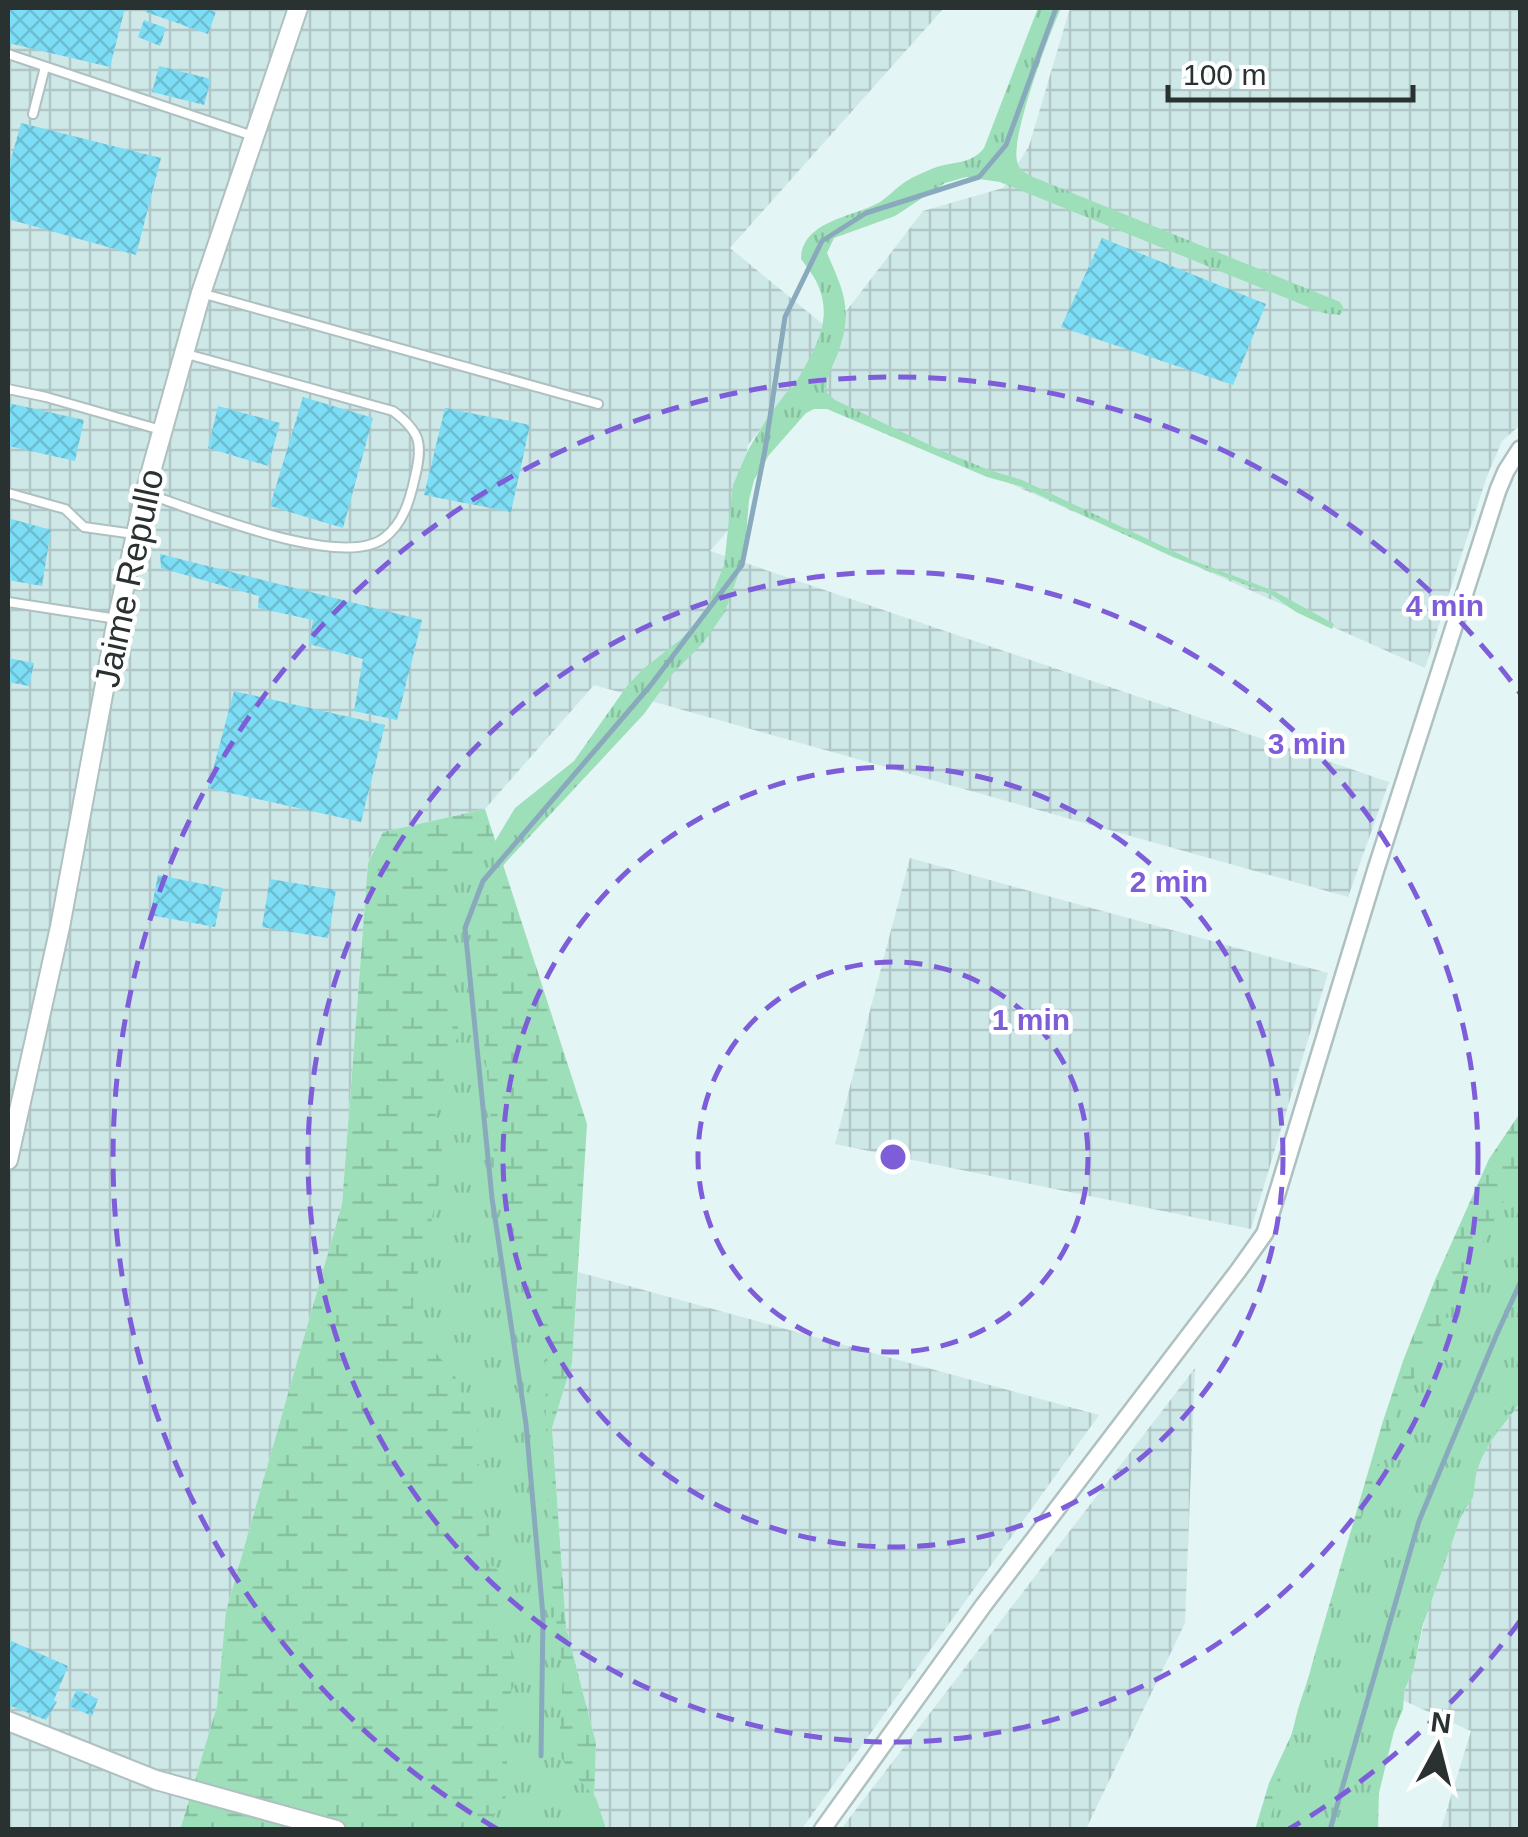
<svg xmlns="http://www.w3.org/2000/svg" width="1528" height="1837" viewBox="0 0 1528 1837" font-family="Helvetica,sans-serif">
<style>
.industrial{fill:url(#industrial-grid)}
.wetland{fill:url(#wetland-marsh)}
.park{fill:url(#park-tufts)}
.lines{fill:none;stroke-linecap:round;stroke-linejoin:round}
.stream{stroke:#89aabd;stroke-width:5}
.building{fill:url(#building-cross-hatch)}
.service-casing{stroke:#afc0c0;stroke-width:12}
.minor-casing{stroke:#afc0c0;stroke-width:20}
.tertiary-casing{stroke:#afc0c0;stroke-width:22}
.service{stroke:#fff;stroke-width:8}
.minor{stroke:#fff;stroke-width:15}
.tertiary{stroke:#fff;stroke-width:18}
.ring{fill:none;stroke:#7d5dd8;stroke-width:5;stroke-dasharray:18 12}
.labels{text-anchor:middle;stroke-width:9;stroke-linejoin:round;paint-order:stroke}
.street-label{font-size:35px;fill:#2a3131;stroke:#fff}
.centre{fill:#7d5dd8;stroke:#fff;stroke-width:5}
.ring-label{font-size:30px;text-anchor:middle;font-weight:bold;fill:#7d5dd8;stroke:#fff;stroke-width:9;stroke-linejoin:round;paint-order:stroke}
</style>
<defs>
<pattern id="industrial-grid" width="8" height="8" patternUnits="userSpaceOnUse" patternTransform="scale(2.5)"><rect width="8" height="8" fill="#cee8e8"/><path d="M0 4h8M4 0v8" fill="none" stroke="#b1c7c7"/></pattern>
<pattern id="wetland-marsh" width="20" height="14" patternUnits="userSpaceOnUse" patternTransform="scale(2.5)"><rect width="20" height="14" fill="#9ddfb9"/><path d="M1 5h8M5 5V1M11 12h8M15 12V8" fill="none" stroke="#87c0a0"/></pattern>
<pattern id="park-tufts" width="24" height="20" patternUnits="userSpaceOnUse" patternTransform="scale(2.5)"><rect width="24" height="20" fill="#9ddfb9"/><path d="M3 7l-1-3M5 7V3M7 7l1-3M15 17l-1-3M17 17v-4M19 17l1-3" fill="none" stroke="#87c0a0"/></pattern>
<pattern id="building-cross-hatch" width="8" height="8" patternUnits="userSpaceOnUse" patternTransform="scale(2.5)"><rect width="8" height="8" fill="#7cddf5"/><path d="M0 0l8 8M0 8l8-8" fill="none" stroke="#6bbed2"/></pattern>
</defs>
<rect width="100%" height="100%" fill="#e3f5f5"/>
<g class="industrial">
<polygon points="8,8 944,8 730,248 831,331 923,211 1003,188 1029,146 1070,8 1520,8 1520,425 1502,441 1487,476 1425,668 793,387 748,445 731,527 710,551 1389,782 1348,897 594,685 485,809 383,832 368,862 342,1204 226,1611 217,1706 180,1829 8,1830"/>
<polygon points="910,858 1328,973 1251,1229 835,1144"/>
<polygon points="578,1272 1099,1415 801,1830 593,1829 596,1743 566,1627 552,1428 572,1363"/>
<polygon points="1195,1368 1185,1623 1086,1829 841,1829"/>
<polygon points="1520,1403 1520,1829 1441,1829 1471,1731 1400,1699 1413,1672 1426,1614 1477,1467 1491,1441"/>
</g>
<g class="wetland">
<polygon points="485,809 587,1124 572,1363 552,1428 566,1627 596,1743 593,1829 180,1830 217,1706 226,1611 342,1204 368,863 383,832"/>
<polygon points="1520,1113 1520,1403 1491,1441 1477,1467 1473,1497 1437,1556 1413,1672 1400,1699 1379,1788 1378,1829 1255,1830 1269,1783 1297,1723 1312,1664 1383,1421 1403,1361 1435,1280 1489,1159"/>
</g>
<g class="park">
<path d="M1038 8H1061C1049 34 1011 136 1017 161 1019 170 1025 173 1033 177L1340 302 1344 309 1340 315 1323 313 1000 182 966 177 945 183 895 216 834 238 827 253C842 288 853 308 840 347 836 362 824 377 827 393L835 400 938 449 989 470 1022 480 1192 560 1274 591 1334 624 1332 629 1296 612 1272 595 1173 557 1020 486 987 477 827 409H814L806 413 769 455 754 480 749 500 745 549 739 572 725 612 703 643 674 672 644 714 506 862 479 897 475 909 473 982 484 1039 495 1167 513 1240 531 1292 545 1359 548 1552 563 1676 559 1739 562 1759 568 1768 596 1798 606 1829H478C487 1820 499 1814 504 1802 513 1778 504 1750 503 1725 503 1707 514 1691 516 1673 518 1658 507 1644 503 1630 498 1612 505 1594 501 1576 499 1566 486 1565 481 1555L489 1542 490 1528 487 1517 477 1503 472 1492 474 1479 481 1459 483 1442 455 1376 426 1341 414 1319 413 1303 414 1286 428 1239 440 1177 442 1143 440 1133 436 1125 435 1107 459 1032 445 970 448 920 445 889 452 876 482 863 515 808 574 761 627 686 643 669 680 640 704 614 724 565 733 485 748 450 768 417 786 393 794 386C813 351 837 320 815 279 811 272 806 266 801 259 802 220 855 217 880 202 889 196 896 188 905 182 914 176 925 172 934 168 953 161 971 165 984 148Z"/>
<polygon points="1520,1176 1520,1395 1485,1448 1425,1619 1406,1666 1403,1709 1394,1731 1378,1797 1375,1829 1268,1829 1298,1709 1397,1411 1508,1193"/>
</g>
<g class="lines">
<g class="stream">
<polyline points="541,1756 543,1616 526,1424 492,1198 465,928 483,881 650,686 742,565 765,450 785,317 822,241 866,213 979,177 1006,145 1056,8"/>
<polyline points="1330,1830 1419,1521 1496,1336 1520,1283"/>
</g>
</g>
<g class="building">
<polygon points="8,8 125,8 110,67 8,43"/>
<polygon points="148,8 204,8 216,12 208,34 146,12"/>
<polygon points="144,20 166,28 160,46 138,37"/>
<polygon points="159,66 211,79 204,105 152,92"/>
<polygon points="21,123 161,158 136,255 8,219 8,170"/>
<polygon points="1102,238 1266,304 1233,385 1061,327"/>
<polygon points="303,397 373,418 343,528 270,506"/>
<polygon points="8,403 84,420 75,461 8,446"/>
<polygon points="218,406 280,423 268,466 208,448"/>
<polygon points="445,408 530,425 511,512 424,495"/>
<polygon points="8,518 51,530 42,586 8,580"/>
<polygon points="160,554 422,620 397,720 354,711 363,659 309,644 313,620 258,608 259,596 161,568"/>
<polygon points="8,658 34,663 29,686 8,682"/>
<polygon points="234,691 385,725 361,822 208,788"/>
<polygon points="158,875 223,888 215,927 150,915"/>
<polygon points="270,879 336,890 328,938 262,927"/>
<polygon points="9,1640 68,1666 54,1700 57,1702 46,1720 8,1705 10,1694 8,1693"/>
<polygon points="77,1689 98,1699 92,1716 69,1706"/>
</g>
<g class="lines">
<g class="service-casing">
<g id="service">
<polyline points="8,54 253,136"/>
<polyline points="33,114 45,67"/>
<polyline points="201,293 598,404"/>
<polyline points="8,389 46,397 161,430"/>
<polyline points="8,493 65,509 84,527 134,534"/>
<path d="M145 493C194 509 341 571 384 538 403 524 410 500 415 477 423 444 421 432 393 411L183 353"/>
<polyline points="8,602 117,619"/>
</g>
</g>
<g class="minor-casing">
<polyline id="minor" points="822,1830 983,1606 1238,1271 1265,1233 1376,869 1498,490 1506,471 1520,449"/>
</g>
<g class="tertiary-casing">
<g id="tertiary">
<polyline points="8,1160 60,927 115,630 145,493 201,293 298,8"/>
<polyline points="8,1721 156,1780 336,1830"/>
</g>
</g>
<use href="#service" class="service"/>
<use href="#minor" class="minor"/>
<use href="#tertiary" class="tertiary"/>
</g>
<g class="ring">
<circle cx="893" cy="1157" r="195"/>
<circle cx="893" cy="1157" r="390"/>
<circle cx="893" cy="1157" r="585"/>
<path d="M1520 1621A780 780 0 0 1 1289 1829M497 1829A780 780 0 1 1 1520 693"/>
</g>
<g class="labels">
<g class="street-label">
<text transform="translate(129 578) rotate(-78)" y="12">Jaime Repullo</text>
</g>
</g>
<circle cx="893" cy="1157" r="15" class="centre"/>
<g class="ring-label">
<text x="1445" y="616">4 min</text>
<text x="1307" y="754">3 min</text>
<text x="1169" y="892">2 min</text>
<text x="1031" y="1030">1 min</text>
</g>
<rect width="1528" height="1837" fill="none" stroke="#2a3131" stroke-width="20"/>
<g transform="translate(1438 1747) rotate(7)" stroke="#ffffff" stroke-width="8" paint-order="stroke">
<path d="M0-8L18 38L0 25L-18 38Z" fill="#2a3131"/>
<text y="-15" font-size="28" font-weight="bold" text-anchor="middle" fill="#2a3131">N</text>
</g>
<path d="M1168 85v15h245v-15" fill="none" stroke="#2a3131" stroke-width="5"/>
<text x="1183" y="85" font-size="30" fill="#2a3131" stroke="#ffffff" stroke-width="8" paint-order="stroke">100 m</text>
</svg>
